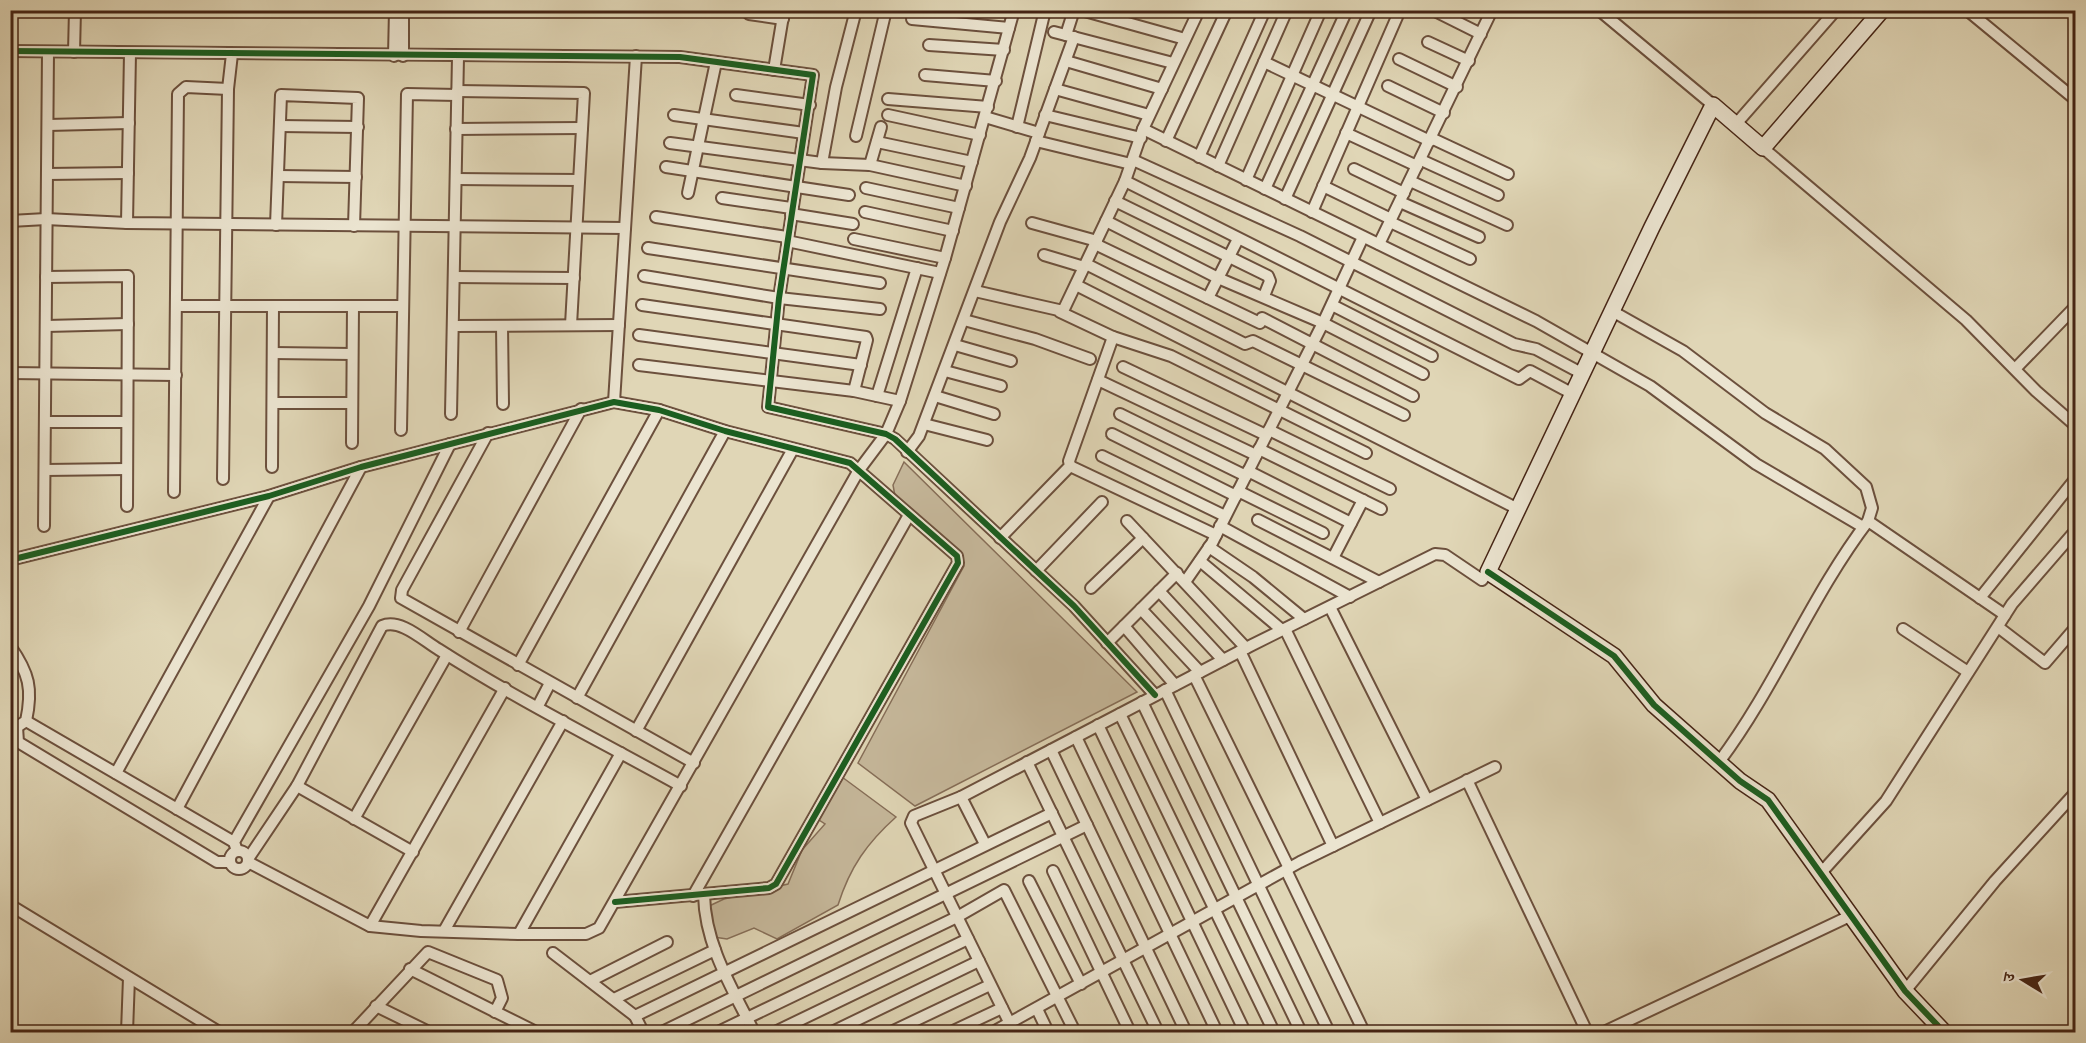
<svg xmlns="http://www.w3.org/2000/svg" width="2086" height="1043" viewBox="0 0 2086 1043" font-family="'IM FELL DW Pica','Noto Serif Devanagari',serif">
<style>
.green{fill:#c6b89b;stroke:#866e58;stroke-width:1.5}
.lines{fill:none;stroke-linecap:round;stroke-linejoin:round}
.street-casing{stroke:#6c503d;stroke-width:14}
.secondary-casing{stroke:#452415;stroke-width:18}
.street{stroke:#ebe4d0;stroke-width:10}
.secondary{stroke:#ebe4d0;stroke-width:15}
.cycleway-casing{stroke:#ebe4d0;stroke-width:10}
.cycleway{stroke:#1b5e20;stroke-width:6}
</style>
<rect width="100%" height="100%" fill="#e0d6b6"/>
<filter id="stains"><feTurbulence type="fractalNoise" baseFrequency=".00333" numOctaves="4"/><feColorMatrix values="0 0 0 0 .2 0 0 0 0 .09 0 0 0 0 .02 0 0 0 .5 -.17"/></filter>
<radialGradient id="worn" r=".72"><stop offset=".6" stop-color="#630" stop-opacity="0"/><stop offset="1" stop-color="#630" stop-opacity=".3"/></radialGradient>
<g class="green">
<polygon points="904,462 1137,692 915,806 858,763 964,566 895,496 893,485"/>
<path d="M842 777 896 817C867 843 850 867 838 905L777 939 754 928 727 939 714 937 707 907 724 899 788 884 802 850 825 824 819 820Z"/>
</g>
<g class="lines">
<g class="street-casing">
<g id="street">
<polyline points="1081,10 1185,39"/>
<polyline points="1433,10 1481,34"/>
<polyline points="1599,10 1713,105"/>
<polyline points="1967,10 2076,100"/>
<polyline points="749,14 783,19"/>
<polyline points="912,19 1009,28"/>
<polyline points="1054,32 1173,63"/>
<polyline points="1066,35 1074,10"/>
<polyline points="1428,42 1469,61"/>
<polyline points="929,45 1004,50"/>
<polyline points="10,51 680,57 813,75 779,298 768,407 886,434 895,439 1074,606 1155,695"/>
<polyline points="74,52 75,10"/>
<polyline points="394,56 395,10"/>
<polyline points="403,56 403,10"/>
<polyline points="1399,59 1457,87"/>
<polyline points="1066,61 1162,89"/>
<polyline points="1264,62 1430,141"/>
<polyline points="774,70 784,10"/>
<polyline points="925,75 996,81"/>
<polyline points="1388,86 1444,113"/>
<polyline points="1055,89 1149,115"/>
<polyline points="457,91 584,93 571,325"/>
<polyline points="736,95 810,105"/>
<polyline points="888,99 988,107"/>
<polyline points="674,115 804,133"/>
<polyline points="888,115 980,135"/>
<polyline points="1045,115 1141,138"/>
<polyline points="985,117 1039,133"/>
<polyline points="1736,124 1836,10"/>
<polyline points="48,125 129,123"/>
<polyline points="280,126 358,127"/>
<polyline points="1017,127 1045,10"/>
<polyline points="456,129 582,128"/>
<polyline points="1143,129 1536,321 1650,386 1756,464 1863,527"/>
<polyline points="1346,133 1417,166"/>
<polyline points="856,136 886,10"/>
<polyline points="1431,138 1508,174"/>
<polyline points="1036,141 1131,164"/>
<polyline points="1166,141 1227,10"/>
<polyline points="877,142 972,162"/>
<polyline points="670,143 822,163 870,165 966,186"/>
<polyline points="1763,148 1966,320 2036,391 2076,426"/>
<polyline points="1199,157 1265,10"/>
<polyline points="1133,160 1300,236 1514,344 1536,349 1583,374"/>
<polyline points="1421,160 1498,195"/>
<polyline points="822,163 836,87 856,10"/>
<polyline points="870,165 881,127"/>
<polyline points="1218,166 1287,10"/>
<polyline points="666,167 849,195"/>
<polyline points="1354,169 1404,193"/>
<polyline points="47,174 128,173"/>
<polyline points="278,176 356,177"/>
<polyline points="456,179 579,180"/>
<polyline points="1246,180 1321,10"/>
<polyline points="1125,181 1519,379 1530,371 1573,394"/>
<polyline points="1410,181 1507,225"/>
<polyline points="1323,186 1391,219"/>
<polyline points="866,188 959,208"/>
<polyline points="1265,189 1347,10"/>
<polyline points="688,193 716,62"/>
<polyline points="722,198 791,208"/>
<polyline points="1285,199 1371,10"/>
<polyline points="1115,201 1268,276 1270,281 1264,296"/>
<polyline points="1400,202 1479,237"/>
<polyline points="865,212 953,231"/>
<polyline points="1312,212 1400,10"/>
<polyline points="791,214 853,224"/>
<polyline points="656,217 787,237"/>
<polyline points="10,221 46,219 127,223 625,228"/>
<polyline points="1106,221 1218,278 1323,323 1423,374"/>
<polyline points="1390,222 1470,259"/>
<polyline points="127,223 130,53"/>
<polyline points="1032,223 1097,241"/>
<polyline points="276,225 281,95 358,98 354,226"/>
<polyline points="854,239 945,258"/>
<polyline points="787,241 940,273"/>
<polyline points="1095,244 1260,323 1262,318 1413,396"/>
<polyline points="1379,244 1492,10"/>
<polyline points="648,248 880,283"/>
<polyline points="1044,255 1084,267"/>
<polyline points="1086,264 1245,344 1253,341 1404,415"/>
<polyline points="644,276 779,298 880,309"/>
<polyline points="46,277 128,276 127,506"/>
<polyline points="454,277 574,278"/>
<polyline points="1076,285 1518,509"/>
<polyline points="975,291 1063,311 1125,181 1143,129 1199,10"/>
<polyline points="1208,298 1238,239"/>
<polyline points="642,305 866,337 867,340 854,391"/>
<polyline points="1332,305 1432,356"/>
<polyline points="176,306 403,306"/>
<path d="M1612 311 1683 351 1765 413 1825 449 1866 487 1872 508 1868 521C1811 596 1776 686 1719 762"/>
<polyline points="1060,312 1113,337 1171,356 1366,453"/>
<polyline points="964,320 1035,339 1090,359"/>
<polyline points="46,326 128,324"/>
<polyline points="453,326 619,325"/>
<polyline points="502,326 503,404"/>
<polyline points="639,335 861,365"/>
<polyline points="955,345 1011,361"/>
<polyline points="273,353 352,354"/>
<polyline points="639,365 854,391 900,401"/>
<polyline points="1123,367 1266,435"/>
<polyline points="2015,369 2076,306"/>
<polyline points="945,371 1001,386"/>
<polyline points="10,373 176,375"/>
<polyline points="1098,380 1256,455"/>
<polyline points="877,396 917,268"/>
<polyline points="935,396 994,414"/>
<polyline points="614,402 636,56"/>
<polyline points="273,403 352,403"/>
<polyline points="451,414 458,57"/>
<polyline points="1120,414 1246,476"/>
<polyline points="45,422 127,422"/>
<polyline points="924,424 987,440"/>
<polyline points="401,430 407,94 457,95"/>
<polyline points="1269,430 1390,489"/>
<polyline points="488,433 402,590 401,598 694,763"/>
<polyline points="1112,434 1236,496"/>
<polyline points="352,443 353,306"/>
<polyline points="1259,449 1381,509"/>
<polyline points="907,452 919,436 1000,222 1030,158 1074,37"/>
<polyline points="1102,456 1225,516"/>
<polyline points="1070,466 1216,535"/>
<polyline points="272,467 273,306"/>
<polyline points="45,470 127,469"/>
<polyline points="1248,471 1351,523"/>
<polyline points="223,479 228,89 232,54"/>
<polyline points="1238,491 1323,533"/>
<polyline points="174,492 178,94 186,87 228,89"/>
<polyline points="1258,520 1379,582"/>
<polyline points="1127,521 1246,648"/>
<polyline points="1868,521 2005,615"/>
<polyline points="44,526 48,52"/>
<polyline points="1220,526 1350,597"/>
<polyline points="1000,538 1070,466 1069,461 1113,337"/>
<polyline points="1209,547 1253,577 1304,619"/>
<polyline points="1333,558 1363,500"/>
<polyline points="10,560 269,496 361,467 614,402 659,410 725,431 850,463 957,556 958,563 776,884 769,888 615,902"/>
<polyline points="1200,561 1282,630"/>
<polyline points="1036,571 1102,502"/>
<polyline points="1185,582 1212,543 1323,323 1363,237"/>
<polyline points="1091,588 1143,538"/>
<polyline points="1159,591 1223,660"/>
<polyline points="1980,598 2076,478"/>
<polyline points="1330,607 1427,800"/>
<polyline points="1141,609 1200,672"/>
<polyline points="1124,626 1175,685"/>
<polyline points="1998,627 2045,663 2076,627"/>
<polyline points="1285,629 1380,823"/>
<polyline points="1903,629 1968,672"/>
<polyline points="459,632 581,409"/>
<polyline points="1107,643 1177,573"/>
<path d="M10 646C29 673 33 689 26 721L17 727 10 723"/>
<polyline points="1240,651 1333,846"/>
<polyline points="518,665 659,410"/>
<polyline points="1194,675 1289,868"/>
<polyline points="1165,690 1329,1032"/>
<polyline points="577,698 725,431"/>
<polyline points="1142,702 1301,1032"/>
<polyline points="538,706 550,683"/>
<polyline points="1120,714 1274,1032"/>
<polyline points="26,721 234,842"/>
<polyline points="1098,725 1245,1032"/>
<polyline points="17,727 18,742 217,862 230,862"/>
<polyline points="636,731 793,449"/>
<polyline points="1076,737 1217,1032"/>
<polyline points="1051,750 1186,1032"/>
<polyline points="1027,762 1158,1032"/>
<polyline points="116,773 269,496"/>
<polyline points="1467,780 1587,1032"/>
<polyline points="297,786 413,852"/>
<polyline points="961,797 985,844"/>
<polyline points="177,809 361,467"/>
<polyline points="354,819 447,655"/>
<polyline points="237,851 234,842 369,606 450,444"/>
<circle cx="239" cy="860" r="9"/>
<path d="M248 859 297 786 382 626C400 618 423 640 438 649 516 699 600 741 681 786"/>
<polyline points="248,862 370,926 421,931 519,934 586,934 599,928 859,470 886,434 900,401 945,258 1014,10"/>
<polyline points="1286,870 1364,1032"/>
<polyline points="1053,871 1130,1032"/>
<polyline points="1820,874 1886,801 2012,604 2076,530"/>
<polyline points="1029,881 1081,984"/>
<path d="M704 895C705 945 732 988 754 1032"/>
<polyline points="693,896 909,515"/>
<polyline points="10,905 219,1032"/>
<polyline points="370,926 505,688"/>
<polyline points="444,931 563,721"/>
<polyline points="519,934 621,753"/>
<polyline points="553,953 635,1016 643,1032"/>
<polyline points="410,969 536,1032"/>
<polyline points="590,981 667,942"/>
<polyline points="1905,991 1995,881 2076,792"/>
<polyline points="614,999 715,950"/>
<polyline points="376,1006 429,1032"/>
<polyline points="1037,1009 1048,1032"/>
<polyline points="635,1016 1052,813"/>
<polyline points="127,1032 129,978"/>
<polyline points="353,1032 428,952 497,980 502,998 495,1012"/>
<polyline points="662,1032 1087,825"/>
<polyline points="718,1032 957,917 1004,890 1075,1032"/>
<polyline points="775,1032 968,939"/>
<polyline points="832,1032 979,961"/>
<polyline points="891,1032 990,985"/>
<polyline points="951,1032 1002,1008"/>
<polyline points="993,1032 1300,862 1495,767"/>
<polyline points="1014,1032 911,823 914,816 961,797 1252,645 1435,554 1445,555 1482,580 1488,572"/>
<polyline points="1604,1032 1852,915"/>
</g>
</g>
<g class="secondary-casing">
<polyline id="secondary" points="1882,10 1763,148 1713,105 1652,227 1488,572 1614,656 1654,705 1740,781 1768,800 1905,991 1944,1032"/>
</g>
<use href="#street" class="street"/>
<use href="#secondary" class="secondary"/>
<g class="cycleway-casing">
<g id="cycleway">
<polyline points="10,51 680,57 813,75 779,298 768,407 886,434 895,439 1074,606 1155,695"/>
<polyline points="10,560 269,496 361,467 614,402 659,410 725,431 850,463 957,556 958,563 776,884 769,888 615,902"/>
<polyline points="1488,572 1614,656 1654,705 1740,781 1768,800 1905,991 1944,1032"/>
</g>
</g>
<use href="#cycleway" class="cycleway"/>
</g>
<rect width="2086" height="1043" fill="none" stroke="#e0d6b6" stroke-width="36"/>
<rect x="12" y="12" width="2062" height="1019" fill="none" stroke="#452415" stroke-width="3"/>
<rect x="18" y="18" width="2050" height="1007" fill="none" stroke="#452415" stroke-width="1.5"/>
<g transform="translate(2023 980) rotate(281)" stroke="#ebe4d0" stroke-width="4.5" paint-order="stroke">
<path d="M0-4.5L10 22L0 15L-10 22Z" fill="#452415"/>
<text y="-9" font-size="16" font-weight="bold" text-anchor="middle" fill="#452415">उ</text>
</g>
<rect width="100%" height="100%" filter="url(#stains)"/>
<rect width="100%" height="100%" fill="url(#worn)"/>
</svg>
